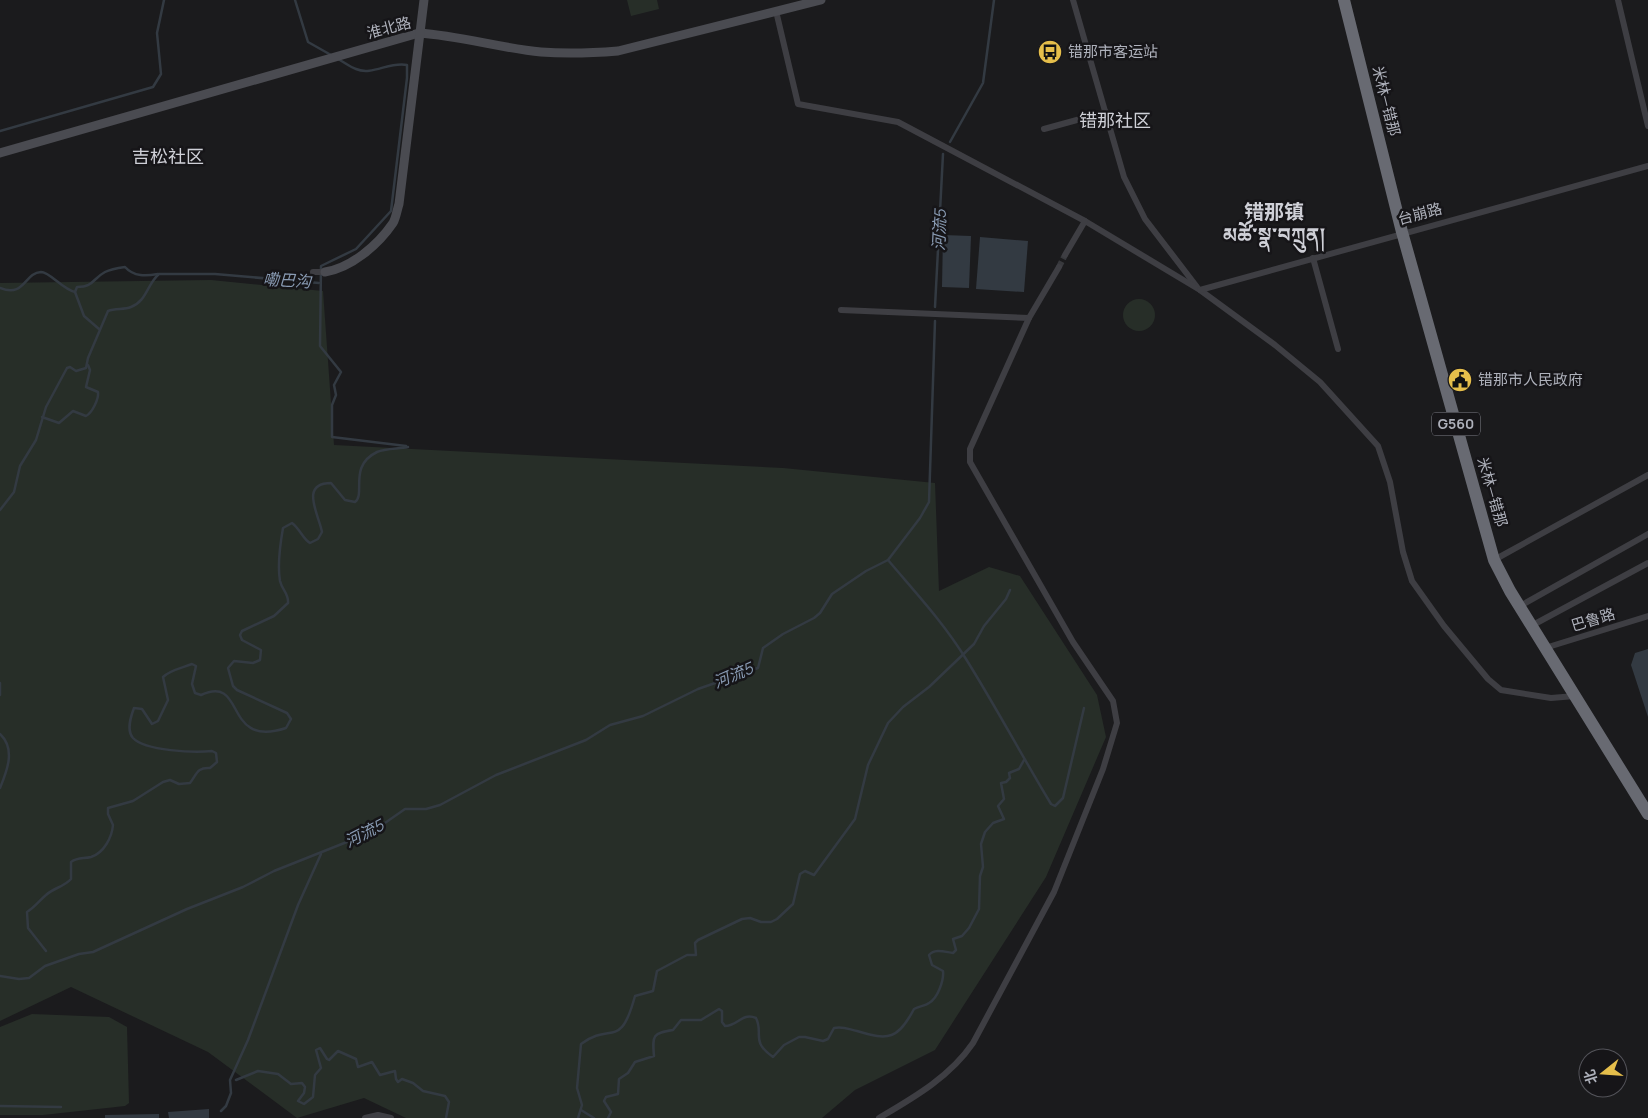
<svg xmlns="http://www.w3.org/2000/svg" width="1648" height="1118" viewBox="0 0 1648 1118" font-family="Manrope,'Noto Sans SC','Noto Serif Tibetan',sans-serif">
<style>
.green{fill:#272e28}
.water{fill:#333a42}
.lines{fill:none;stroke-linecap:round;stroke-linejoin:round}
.stream{stroke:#333a42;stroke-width:2.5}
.street-tunnel{stroke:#38393d;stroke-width:6;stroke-dasharray:6 3;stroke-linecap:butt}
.street{stroke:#3e3e43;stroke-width:6}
.secondary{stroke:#4a4b51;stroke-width:9}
.highway{stroke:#686a72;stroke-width:12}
.labels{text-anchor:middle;stroke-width:5;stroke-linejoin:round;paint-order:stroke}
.shield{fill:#161518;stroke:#80828a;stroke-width:1}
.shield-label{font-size:14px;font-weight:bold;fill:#aeb1bb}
.street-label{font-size:15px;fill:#aeb1bb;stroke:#161518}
.poi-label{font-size:15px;fill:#aeb1bb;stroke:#161518;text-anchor:start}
.water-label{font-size:16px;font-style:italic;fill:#899bb3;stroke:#161518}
.quarter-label{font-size:18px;fill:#cfd0d7;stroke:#161518}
.district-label{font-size:20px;font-weight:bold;fill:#cfd0d7;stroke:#161518}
</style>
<rect width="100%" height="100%" fill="#1b1b1d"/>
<g class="green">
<polygon points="627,0 657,0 659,9 631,16"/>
<polygon points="211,280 323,291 334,445 783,468 935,483 939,591 989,567 1020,576 1097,695 1106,737 1046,877 935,1050 855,1090 822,1118 406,1118 364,1098 297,1118 208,1052 71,987 0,1021 0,283"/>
<circle cx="1139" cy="315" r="16"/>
<polygon points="32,1014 109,1017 127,1027 129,1103 125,1106 43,1115 0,1115 0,1027"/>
</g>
<g class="water">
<polygon points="943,235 971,236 969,288 942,287"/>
<polygon points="980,237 1028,241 1024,292 976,289"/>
<polygon points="1648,649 1648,717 1631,665 1635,653"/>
<polygon points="209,1109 209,1118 169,1118 168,1112"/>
<polygon points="159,1114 159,1118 105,1118 105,1115"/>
</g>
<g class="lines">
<g class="stream">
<polyline points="295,0 308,42 331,55"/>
<path d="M338 59C344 62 350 67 356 69 372 76 390 61 407 65V78L391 211 356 249 321 266 320 346 341 372 334 385 336 395 332 405V437L406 446"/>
<polyline points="0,131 153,87 161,74 157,33 164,0"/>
<polyline points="950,142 983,83 994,0"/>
<path d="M0 288C25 298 24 273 41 272 50 272 62 289 75 292"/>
<path d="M75 292 77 287C94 287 92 279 105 272 111 269 118 268 125 267 134 277 146 276 158 274"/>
<polyline points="75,292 84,316 99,329"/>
<polyline points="935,307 943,154"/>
<path d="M42 417 59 423 73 411 86 416C92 413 99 399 98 392L86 387 90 370 88 365"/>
<path d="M0 510 14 492 20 466 36 440 46 407 67 368 70 367 76 371 86 368 88 358 108 311C116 308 124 310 131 307 147 301 147 284 159 274H215L319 283"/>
<path d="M888 560C915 592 944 623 966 659 996 707 1022 756 1051 804L1055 806 1063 798 1084 708"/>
<polyline points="0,683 0,695"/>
<path d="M0 734C16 749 7 771 0 788"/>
<path d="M46 951 28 928 27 912C35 907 39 901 46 895 53 888 64 887 71 879V862C78 857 83 859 91 857 104 853 112 837 113 825L108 814V808L133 801 163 782 170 780 179 784 190 783C197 774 197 767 210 768L217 762 216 753 212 751C195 753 145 751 133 738 126 730 131 716 134 708L142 709 152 724 158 721 168 700 163 677C170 670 182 668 192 664L196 666 192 684 195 693 201 695C247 674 222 749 286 728L291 719 287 713 237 690 233 686 228 668 234 661 253 663 260 660 261 650 242 640 240 635 242 631 274 616 288 603C289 594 282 590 280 581 277 564 280 545 283 528L292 523C300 529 303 539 310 543L318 539 322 532C319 515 299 483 331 483L345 500 355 502C366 494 348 466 377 452 386 448 398 449 408 447"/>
<polyline points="0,976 19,979 29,978 45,966 79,954 93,952 187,909 243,887 274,871 372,832 405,809 426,809 440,805 496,775 586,740 610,725 643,716 698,689 758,668 763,648 783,634 814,618 820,613 832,594 866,571 888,560 920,518 929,502 935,321"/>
<polyline points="236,1080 258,1071 278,1074 291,1084 302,1083 305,1087 304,1093 298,1101 304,1104 313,1097 315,1075 321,1068 316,1050 320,1048 327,1059 329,1060 338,1051 356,1059 358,1067 372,1062 380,1075 395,1071 396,1079 398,1082 402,1079 413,1083 423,1091 445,1096 449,1102 446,1118"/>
<polyline points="0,1106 61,1107"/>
<polyline points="581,1110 594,1118"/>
<polyline points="221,1111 226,1106 231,1093 230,1080 248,1040 298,905 321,854"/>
<path d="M578 1118 582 1105 577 1088 581 1044C612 1021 620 1051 635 996L653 991 657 971 687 955H696L695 943 698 940 742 919 750 918 761 922H771L777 919 793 904 800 874 805 871 814 875 855 819 868 765 888 723 903 707 929 687 974 644 984 626 1006 599 1010 590"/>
<path d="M608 1118 611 1112 604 1101 606 1097 618 1094 619 1079 628 1073 635 1062 654 1056C652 1035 653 1033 673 1030L681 1020H701L719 1009 722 1011V1022L725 1026C738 1026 742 1012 756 1018 764 1034 750 1041 773 1057L784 1045 799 1037H805L823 1041 828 1039 834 1028C843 1026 848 1029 857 1031 889 1041 898 1039 914 1009 919 1006 925 1006 929 1003 938 998 944 980 943 971L932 965 929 955C935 948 945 952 953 953L956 950 953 939 962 936 969 928 979 909 980 876 983 867 981 844 985 832 993 823 1004 819 998 806 1004 799 1001 783 1006 782 1010 778 1009 773 1019 769 1024 760"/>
</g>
<polyline class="street-tunnel" points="1059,267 1065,255"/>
<g class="street">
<polyline points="1073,0 1124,177 1145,219 1197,287"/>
<polyline points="1618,0 1648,126"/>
<polyline points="776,11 798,104 898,122 1085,221 1200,290 1275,345 1320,382 1378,446 1390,482 1403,552 1412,581 1444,626 1488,679 1501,690 1551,698 1575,696"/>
<polyline points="1044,129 1106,112"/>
<polyline points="1065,255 1085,221"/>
<polyline points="1313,258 1338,349"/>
<polyline points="313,272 325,272"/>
<polyline points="1200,290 1648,166"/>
<polyline points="841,310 1029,318 1059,267"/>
<polyline points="1494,560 1648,475"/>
<polyline points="1520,606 1648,534"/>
<polyline points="1531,626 1648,563"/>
<polyline points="1545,648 1648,616"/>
<polyline points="365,1118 378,1115 391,1118"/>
<path d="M879 1118C913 1098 950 1077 973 1043L1054 892 1103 769 1117 723 1113 701 1073 642 970 462V449L1029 318"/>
</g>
<g class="secondary">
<path d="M0 153 419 33C461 36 500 48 541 52 567 54 593 53 618 51L821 0"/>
<path d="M325 272C351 268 378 245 393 223 396 218 397 210 399 204L424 0"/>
</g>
<polyline class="highway" points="1344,0 1402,232 1494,560 1510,591 1648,814"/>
</g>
<defs>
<g id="bus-disc" transform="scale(1.25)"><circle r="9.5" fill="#e5be4b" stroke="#161518"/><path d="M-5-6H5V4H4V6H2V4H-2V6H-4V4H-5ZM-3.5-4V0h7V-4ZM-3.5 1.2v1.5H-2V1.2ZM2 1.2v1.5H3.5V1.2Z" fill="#111"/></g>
<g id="civic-disc" transform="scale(1.25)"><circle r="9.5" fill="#e5be4b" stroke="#161518"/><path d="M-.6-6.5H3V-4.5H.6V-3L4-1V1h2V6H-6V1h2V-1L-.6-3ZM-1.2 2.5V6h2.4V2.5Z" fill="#111"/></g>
</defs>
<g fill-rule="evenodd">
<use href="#bus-disc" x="1050" y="52"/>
<use href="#civic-disc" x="1460" y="380"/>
</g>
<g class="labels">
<rect class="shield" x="1432" y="412.5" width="48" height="23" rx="4"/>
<g class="shield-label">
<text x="1456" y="429">G560</text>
</g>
<g class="street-label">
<text transform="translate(389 28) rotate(-15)" y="5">淮北路</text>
<text transform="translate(1386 101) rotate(76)" y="5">米林—错那</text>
<text transform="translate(1420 214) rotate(-15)" y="5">台崩路</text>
<text transform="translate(1492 492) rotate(74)" y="5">米林—错那</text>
<text transform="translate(1593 620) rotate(-17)" y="5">巴鲁路</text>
</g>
<g class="poi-label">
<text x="1068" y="57">错那市客运站</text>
<text x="1478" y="385">错那市人民政府</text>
</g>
<g class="water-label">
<text transform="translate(939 230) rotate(-87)" y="6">河流5</text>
<text transform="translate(287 280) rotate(3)" y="6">嘞巴沟</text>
<text transform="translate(733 675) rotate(-23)" y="6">河流5</text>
<text transform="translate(364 833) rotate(-27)" y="6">河流5</text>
</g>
<g class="quarter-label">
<text x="1115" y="127">错那社区</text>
<text x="168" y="163">吉松社区</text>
</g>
<g class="district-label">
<text x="1274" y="219">错那镇<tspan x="1274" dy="23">མཚོ་སྣ་བཀྲུན།</tspan></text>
</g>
</g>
<g transform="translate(1603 1073) rotate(253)"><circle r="24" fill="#161518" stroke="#535359"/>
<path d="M0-4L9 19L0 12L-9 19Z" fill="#e5be4b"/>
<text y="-8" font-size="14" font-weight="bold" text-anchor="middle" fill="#aeb1bb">北</text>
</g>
</svg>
